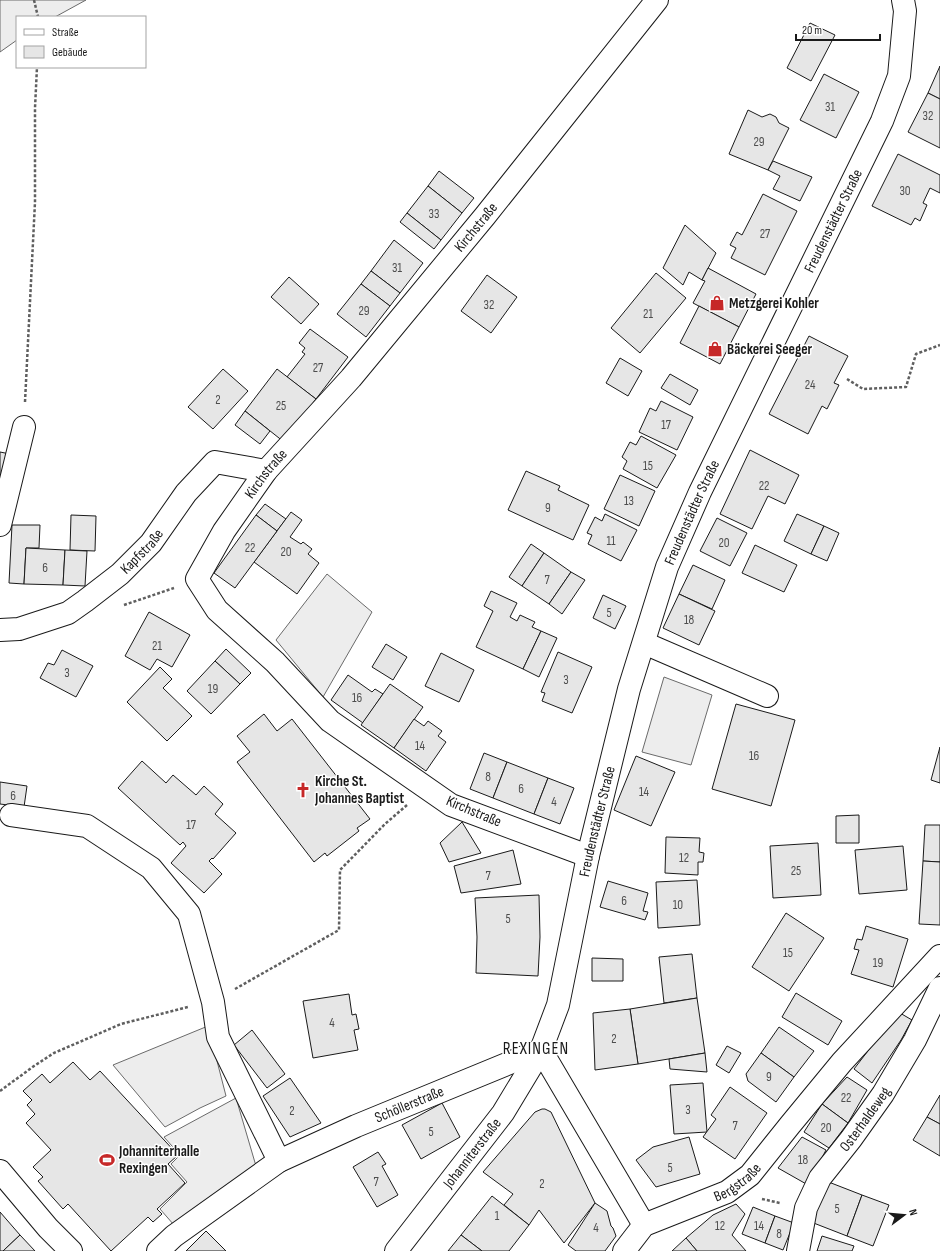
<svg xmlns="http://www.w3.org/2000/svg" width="940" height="1251" viewBox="0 0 940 1251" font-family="'Sofia Sans Condensed',sans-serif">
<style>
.built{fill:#ededed;stroke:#6a6a6a}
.building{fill:#e6e6e6;stroke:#1a1a1a}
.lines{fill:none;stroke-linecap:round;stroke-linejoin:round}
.minor-casing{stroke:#1a1a1a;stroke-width:24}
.path{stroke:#5f5f5f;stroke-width:2.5;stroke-dasharray:3 2;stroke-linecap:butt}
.minor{stroke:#fff;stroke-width:22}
.labels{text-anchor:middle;stroke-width:3;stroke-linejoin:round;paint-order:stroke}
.number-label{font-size:13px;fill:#4d4d4d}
.street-label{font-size:15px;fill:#1a1a1a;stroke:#fff}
.poi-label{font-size:15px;font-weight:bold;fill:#1a1a1a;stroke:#fff;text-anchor:start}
.quarter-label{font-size:17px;letter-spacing:1px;fill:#1a1a1a;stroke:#fff}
</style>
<rect width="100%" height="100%" fill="#fff"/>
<g class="built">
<polygon points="0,0 86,0 55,17 17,17 17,40 0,52"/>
<polygon points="327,574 372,612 323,697 276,640"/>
<polygon points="664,677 712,695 691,765 642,752"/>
<polygon points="208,1026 226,1096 200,1108 165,1127 113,1065"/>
<polygon points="236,1098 256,1166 174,1225 160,1209 187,1182 171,1164 180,1155 164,1137"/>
</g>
<g class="building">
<polygon points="810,23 835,35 811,81 787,68"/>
<polygon points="940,66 940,99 928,93"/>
<polygon points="824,74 859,92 836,138 800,120"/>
<polygon points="928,93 940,99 940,148 908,132"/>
<polygon points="748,110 762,117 770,114 776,117 779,123 789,128 768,170 729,154"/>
<polygon points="898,154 940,175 940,193 930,188 923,203 927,205 920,221 915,218 911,225 872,206"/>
<polygon points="773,161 812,177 800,201 773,189 780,176 768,170"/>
<polygon points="439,171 474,198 462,213 428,186"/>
<polygon points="428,186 462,213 441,240 407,213"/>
<polygon points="763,194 797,211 765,275 731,258 736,248 730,245 737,232 742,235"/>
<polygon points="407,213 441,240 434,249 400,222"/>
<polygon points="685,225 716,253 702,280 689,272 683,285 663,268"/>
<polygon points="394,240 423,263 400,293 371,271"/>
<polygon points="708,268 756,294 739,327 693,303 705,281 702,280"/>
<polygon points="371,271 400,293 390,306 361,284"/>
<polygon points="656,273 686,298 640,353 611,328"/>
<polygon points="487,275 517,297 491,333 461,311"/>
<polygon points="289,277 319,304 301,324 271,297"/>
<polygon points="361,284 390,306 366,337 337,314"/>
<polygon points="699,306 739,327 720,364 680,343"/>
<polygon points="310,329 348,357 316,399 287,377 305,354 302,352 305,348 299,343"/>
<polygon points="809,336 848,356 834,383 839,385 827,409 822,406 808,434 769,414"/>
<polygon points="620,358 642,371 628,396 606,383"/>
<polygon points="223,369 248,391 213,429 188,407"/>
<polygon points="277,369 316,399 284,442 245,411"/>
<polygon points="670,374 698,390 690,405 661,388"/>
<polygon points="661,401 693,417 677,450 639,432 650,408 656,411"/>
<polygon points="245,411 270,431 260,444 235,425"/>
<polygon points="641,436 676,455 657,488 623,469 627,461 622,457 630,442 636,445"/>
<polygon points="750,450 799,475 785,504 768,496 752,529 720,514"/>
<polygon points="0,452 10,454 0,501"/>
<polygon points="526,471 560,486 558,490 589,505 573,540 508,510"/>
<polygon points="620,475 655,491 639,526 604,509"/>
<polygon points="265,504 286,519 277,531 256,515"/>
<polygon points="291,512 302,520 290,537 301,544 303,542 312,549 308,554 319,563 297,594 254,562"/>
<polygon points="605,514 637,530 621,561 588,544 592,535 587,533 595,517 602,521"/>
<polygon points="797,514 824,526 811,554 784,541"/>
<polygon points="71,515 96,516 95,551 70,550"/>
<polygon points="256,515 277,531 235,588 214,573"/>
<polygon points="717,518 747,533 730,566 700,551"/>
<polygon points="12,525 40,525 39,548 26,548 24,584 9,583"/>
<polygon points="824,526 839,533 827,561 811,554"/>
<polygon points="531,544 544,553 522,586 509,577"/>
<polygon points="755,545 797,565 784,592 742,573"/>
<polygon points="26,548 65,550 63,585 24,584"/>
<polygon points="65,550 87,551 85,586 63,585"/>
<polygon points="544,553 571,572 549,604 522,586"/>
<polygon points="693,565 725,580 712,609 679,594"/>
<polygon points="571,572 585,580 562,614 549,604"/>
<polygon points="491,591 517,603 510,617 517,621 520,615 535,622 532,627 541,631 523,669 476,647 493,611 484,606"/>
<polygon points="679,594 715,611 699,645 663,628"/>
<polygon points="603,595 626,606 615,629 593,618"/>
<polygon points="149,612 190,635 172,667 157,659 150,670 125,656"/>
<polygon points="541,631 557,638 539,677 523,669"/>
<polygon points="386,644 407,657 393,680 372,667"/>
<polygon points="226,649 251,673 240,684 215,661"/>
<polygon points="62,650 93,666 76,697 40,678 48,663 54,665"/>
<polygon points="558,652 592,667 572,713 542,701 545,693 541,692"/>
<polygon points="441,653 474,670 459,702 425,686"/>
<polygon points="215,661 240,684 211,714 187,691"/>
<polygon points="160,667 172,679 163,688 192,716 167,741 127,702"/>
<polygon points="348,675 372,692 375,689 383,694 363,723 331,700"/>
<polygon points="390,684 423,707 394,748 361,725"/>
<polygon points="736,704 795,720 771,806 712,789"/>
<polygon points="264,714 277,731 292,719 370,819 357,828 359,831 327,856 325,853 314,862 237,762 250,752 237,736"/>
<polygon points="414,719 424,726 428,721 442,731 438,736 446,742 426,771 394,748"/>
<polygon points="940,747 940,783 931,780"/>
<polygon points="484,753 507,762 493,798 470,789"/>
<polygon points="636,756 675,772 651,826 614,810"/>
<polygon points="142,761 166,783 173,775 196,795 204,786 223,804 215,814 236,833 213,859 212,858 209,861 222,874 204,893 171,863 186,846 183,842 180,845 118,788"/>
<polygon points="507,762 548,778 534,814 493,798"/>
<polygon points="548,778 574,788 560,824 534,814"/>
<polygon points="0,782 27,786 24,807 0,804"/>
<polygon points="859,815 859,843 836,843 836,816"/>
<polygon points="462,822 481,853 449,862 440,843"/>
<polygon points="925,825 940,825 940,862 923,861"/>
<polygon points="666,837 700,838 699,852 704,853 703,862 698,862 698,875 665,873"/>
<polygon points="818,843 821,895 773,898 770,846"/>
<polygon points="903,846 907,890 859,894 855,850"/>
<polygon points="513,850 521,884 461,893 454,866"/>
<polygon points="923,861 940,862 940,925 919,924"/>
<polygon points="697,880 700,925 658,928 656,882"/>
<polygon points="608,881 648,893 643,911 648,912 645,920 600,907"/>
<polygon points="539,895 540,937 538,976 476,973 477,937 475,898"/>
<polygon points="786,913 824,938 789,991 752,967"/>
<polygon points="866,926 908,939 893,987 851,974 859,950 854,949 857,939 862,940"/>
<polygon points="692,954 697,998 664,1003 659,957"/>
<polygon points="592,958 623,959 623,981 592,981"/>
<polygon points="796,993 842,1021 828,1045 782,1017"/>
<polygon points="349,994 352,1015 356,1014 359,1029 354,1030 358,1050 313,1058 303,1001"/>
<polygon points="697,998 705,1053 638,1064 630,1009"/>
<polygon points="630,1009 638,1064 595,1070 593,1013"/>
<polygon points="900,1013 912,1020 901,1040 872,1083 854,1069 881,1034"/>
<polygon points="779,1027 814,1051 794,1077 761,1053"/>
<polygon points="252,1030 285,1074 267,1088 234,1045"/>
<polygon points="727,1046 741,1053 729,1073 716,1065"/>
<polygon points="705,1053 707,1072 670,1069 669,1059"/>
<polygon points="761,1053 794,1077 776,1102 748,1081 746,1074"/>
<polygon points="73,1062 90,1080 100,1071 178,1155 168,1164 185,1183 157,1209 162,1214 153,1222 148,1217 111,1251 68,1204 63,1209 38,1181 43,1177 33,1167 51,1150 26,1123 35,1114 27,1105 32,1100 23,1091 42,1074 50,1083"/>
<polygon points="847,1077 867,1090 848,1123 822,1104"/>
<polygon points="290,1078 321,1123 290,1137 263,1096"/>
<polygon points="703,1083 707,1132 674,1134 670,1085"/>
<polygon points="730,1087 767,1113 735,1159 703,1137 716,1119 711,1115"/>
<polygon points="940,1095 940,1124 927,1117"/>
<polygon points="442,1103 460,1137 421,1159 402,1125"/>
<polygon points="822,1104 848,1123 829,1148 804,1132"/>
<polygon points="542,1109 545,1109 551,1112 595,1203 564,1243 539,1210 529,1225 504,1205 513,1194 483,1172 535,1112"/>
<polygon points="927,1117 940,1124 940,1156 913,1140"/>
<polygon points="689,1137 700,1174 656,1187 636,1160 653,1147"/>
<polygon points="802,1137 826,1150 808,1185 778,1168"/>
<polygon points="378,1152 386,1164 382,1166 398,1195 377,1207 353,1167"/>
<polygon points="826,1181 862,1195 847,1236 811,1222"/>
<polygon points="862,1195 889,1205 873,1246 847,1236"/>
<polygon points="492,1196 529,1225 509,1251 482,1251 461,1235"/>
<polygon points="595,1203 607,1211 611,1226 613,1228 616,1236 605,1251 576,1251 568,1245"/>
<polygon points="736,1204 745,1214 732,1235 746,1251 697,1251 686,1238 713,1215"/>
<polygon points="753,1207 775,1216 765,1243 742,1234"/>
<polygon points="0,1212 20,1235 3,1251 0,1251"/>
<polygon points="775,1216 794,1223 783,1250 765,1243"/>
<polygon points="206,1231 226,1251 186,1251"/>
<polygon points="20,1235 35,1251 3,1251"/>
<polygon points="461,1235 482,1251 448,1251"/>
<polygon points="822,1236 854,1246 852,1251 817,1251"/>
<polygon points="686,1238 697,1251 672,1251"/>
</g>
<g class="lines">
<g class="minor-casing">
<g id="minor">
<polyline points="0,525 24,427"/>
<path id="s1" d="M0 630 19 629 68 613 85 601 120 574 151 543 186 493 215 462 266 471"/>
<polyline points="644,643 767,696"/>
<polyline points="11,815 87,826 151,868 189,914 213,1002 218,1037 279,1161"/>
<path id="s2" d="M588 856 451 805 330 721 275 662 217 610 197 579 224 531 266 471 351 378 485 216 657 0"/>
<polyline points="541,1050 644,1225"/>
<polyline points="0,1171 48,1228 71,1251"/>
<path id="s3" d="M158 1251 174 1236 279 1161 356 1126 541 1050"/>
<path id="s4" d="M396 1251 503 1113 541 1050 558 1005 588 856 629 689 667 567 700 492 882 121 899 76 905 11 903 0"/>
<path id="s5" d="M624 1251 644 1225 727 1192 750 1175 790 1125 842 1062 940 956"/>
<path id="s6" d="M798 1251 806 1208 820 1178 851 1139 883 1094 915 1040 940 988"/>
</g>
</g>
<g class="path">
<polyline points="34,0 38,17"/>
<polyline points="847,379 863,389 906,387 916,354 940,345"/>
<polyline points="25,402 35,202 35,108 37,67"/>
<polyline points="124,605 174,588"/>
<polyline points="235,989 339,930 340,870 385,824 407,805"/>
<polyline points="0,1091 34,1066 54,1053 121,1024 188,1007"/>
<polyline points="762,1199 780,1203"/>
</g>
<use href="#minor" class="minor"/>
</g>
<defs>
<g id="shop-bare" transform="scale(1.2)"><path d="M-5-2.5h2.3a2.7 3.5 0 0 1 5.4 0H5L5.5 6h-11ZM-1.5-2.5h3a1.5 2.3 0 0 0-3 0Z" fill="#c62828" stroke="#fff" stroke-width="2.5" paint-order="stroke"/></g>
<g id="church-bare" transform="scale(1.2)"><path d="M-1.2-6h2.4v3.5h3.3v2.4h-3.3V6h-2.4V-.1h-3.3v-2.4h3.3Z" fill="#c62828" stroke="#fff" stroke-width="2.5" paint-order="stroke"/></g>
<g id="stadium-bare" transform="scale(1.2)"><path d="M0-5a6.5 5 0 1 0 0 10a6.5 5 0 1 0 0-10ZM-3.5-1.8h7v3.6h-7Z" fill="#c62828" stroke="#fff" stroke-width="2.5" paint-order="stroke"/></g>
</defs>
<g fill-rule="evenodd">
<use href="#shop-bare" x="717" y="303"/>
<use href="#shop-bare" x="715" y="349"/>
<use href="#church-bare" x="303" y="790"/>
<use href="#stadium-bare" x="107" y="1160"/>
</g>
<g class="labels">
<g class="number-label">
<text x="830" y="111">31</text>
<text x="928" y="120">32</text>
<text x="759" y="146">29</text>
<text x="905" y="195">30</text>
<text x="434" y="218">33</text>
<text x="765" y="238">27</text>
<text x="397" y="272">31</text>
<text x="489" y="309">32</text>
<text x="364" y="315">29</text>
<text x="648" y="318">21</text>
<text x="318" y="372">27</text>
<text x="810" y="389">24</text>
<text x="218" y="404">2</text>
<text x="281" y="410">25</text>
<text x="666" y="429">17</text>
<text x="648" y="470">15</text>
<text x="764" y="490">22</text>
<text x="629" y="505">13</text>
<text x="548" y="512">9</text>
<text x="611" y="545">11</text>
<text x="724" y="547">20</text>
<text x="250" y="552">22</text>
<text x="286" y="556">20</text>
<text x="45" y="572">6</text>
<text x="547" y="584">7</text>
<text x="609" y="617">5</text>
<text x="689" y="624">18</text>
<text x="157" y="650">21</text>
<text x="67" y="677">3</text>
<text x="566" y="684">3</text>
<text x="213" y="693">19</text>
<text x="357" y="702">16</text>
<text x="420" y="750">14</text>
<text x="754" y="760">16</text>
<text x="488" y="781">8</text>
<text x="521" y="793">6</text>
<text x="644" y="796">14</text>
<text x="13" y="800">6</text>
<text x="554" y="806">4</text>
<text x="191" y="829">17</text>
<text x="684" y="862">12</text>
<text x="796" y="875">25</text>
<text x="488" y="880">7</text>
<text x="624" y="905">6</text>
<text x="678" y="909">10</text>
<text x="508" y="923">5</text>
<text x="788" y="957">15</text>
<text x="878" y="967">19</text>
<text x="332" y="1027">4</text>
<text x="614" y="1043">2</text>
<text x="769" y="1081">9</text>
<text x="846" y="1102">22</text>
<text x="688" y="1114">3</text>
<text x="292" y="1115">2</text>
<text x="735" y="1130">7</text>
<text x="826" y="1132">20</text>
<text x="431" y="1136">5</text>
<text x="803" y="1164">18</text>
<text x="670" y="1172">5</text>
<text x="376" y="1186">7</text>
<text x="542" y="1188">2</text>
<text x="837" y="1213">5</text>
<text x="497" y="1220">1</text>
<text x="720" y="1230">12</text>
<text x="759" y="1230">14</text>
<text x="596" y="1232">4</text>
<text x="779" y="1238">8</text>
</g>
<g class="street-label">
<text dy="5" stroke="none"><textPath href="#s4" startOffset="1132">Freudenstädter Straße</textPath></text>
<text dy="5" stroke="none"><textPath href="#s2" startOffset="939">Kirchstraße</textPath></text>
<text dy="5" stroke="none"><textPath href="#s2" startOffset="615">Kirchstraße</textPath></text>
<text dy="5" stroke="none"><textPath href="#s4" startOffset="808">Freudenstädter Straße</textPath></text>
<text dy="5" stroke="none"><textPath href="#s1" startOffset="167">Kapfstraße</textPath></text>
<text transform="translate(474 811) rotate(23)" y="5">Kirchstraße</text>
<text dy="5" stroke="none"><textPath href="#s4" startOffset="484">Freudenstädter Straße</textPath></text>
<text dy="5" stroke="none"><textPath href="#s3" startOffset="293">Schöllerstraße</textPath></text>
<text dy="5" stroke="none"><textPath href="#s6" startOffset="151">Osterhaldeweg</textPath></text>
<text dy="5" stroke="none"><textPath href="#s4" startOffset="124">Johanniterstraße</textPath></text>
<text dy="5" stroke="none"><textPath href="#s5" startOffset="136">Bergstraße</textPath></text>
</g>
<g class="poi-label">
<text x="729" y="308">Metzgerei Kohler</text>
<text x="727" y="354">Bäckerei Seeger</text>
<text x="315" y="786">Kirche St.<tspan x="315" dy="17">Johannes Baptist</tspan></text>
<text x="119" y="1156">Johanniterhalle<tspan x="119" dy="17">Rexingen</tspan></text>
</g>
<g class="quarter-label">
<text x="536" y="1054">REXINGEN</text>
</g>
</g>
<rect x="16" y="16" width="130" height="52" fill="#ffffff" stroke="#a3a3a3"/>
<rect x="24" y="29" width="20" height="6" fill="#ffffff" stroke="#a3a3a3"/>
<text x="52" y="36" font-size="12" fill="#1a1a1a">Straße</text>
<rect x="24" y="46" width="20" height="12" fill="#e6e6e6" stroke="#a3a3a3"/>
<text x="52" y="56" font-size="12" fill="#1a1a1a">Gebäude</text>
<g transform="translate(904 1215) rotate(74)" stroke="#ffffff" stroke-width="3" paint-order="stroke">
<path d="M0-3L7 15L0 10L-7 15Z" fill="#1a1a1a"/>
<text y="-6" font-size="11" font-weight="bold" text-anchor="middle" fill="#1a1a1a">N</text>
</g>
<path d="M796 34v6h84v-6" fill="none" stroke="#1a1a1a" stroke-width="2"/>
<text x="802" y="34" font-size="12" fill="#1a1a1a" stroke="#ffffff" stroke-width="3" paint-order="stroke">20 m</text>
</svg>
